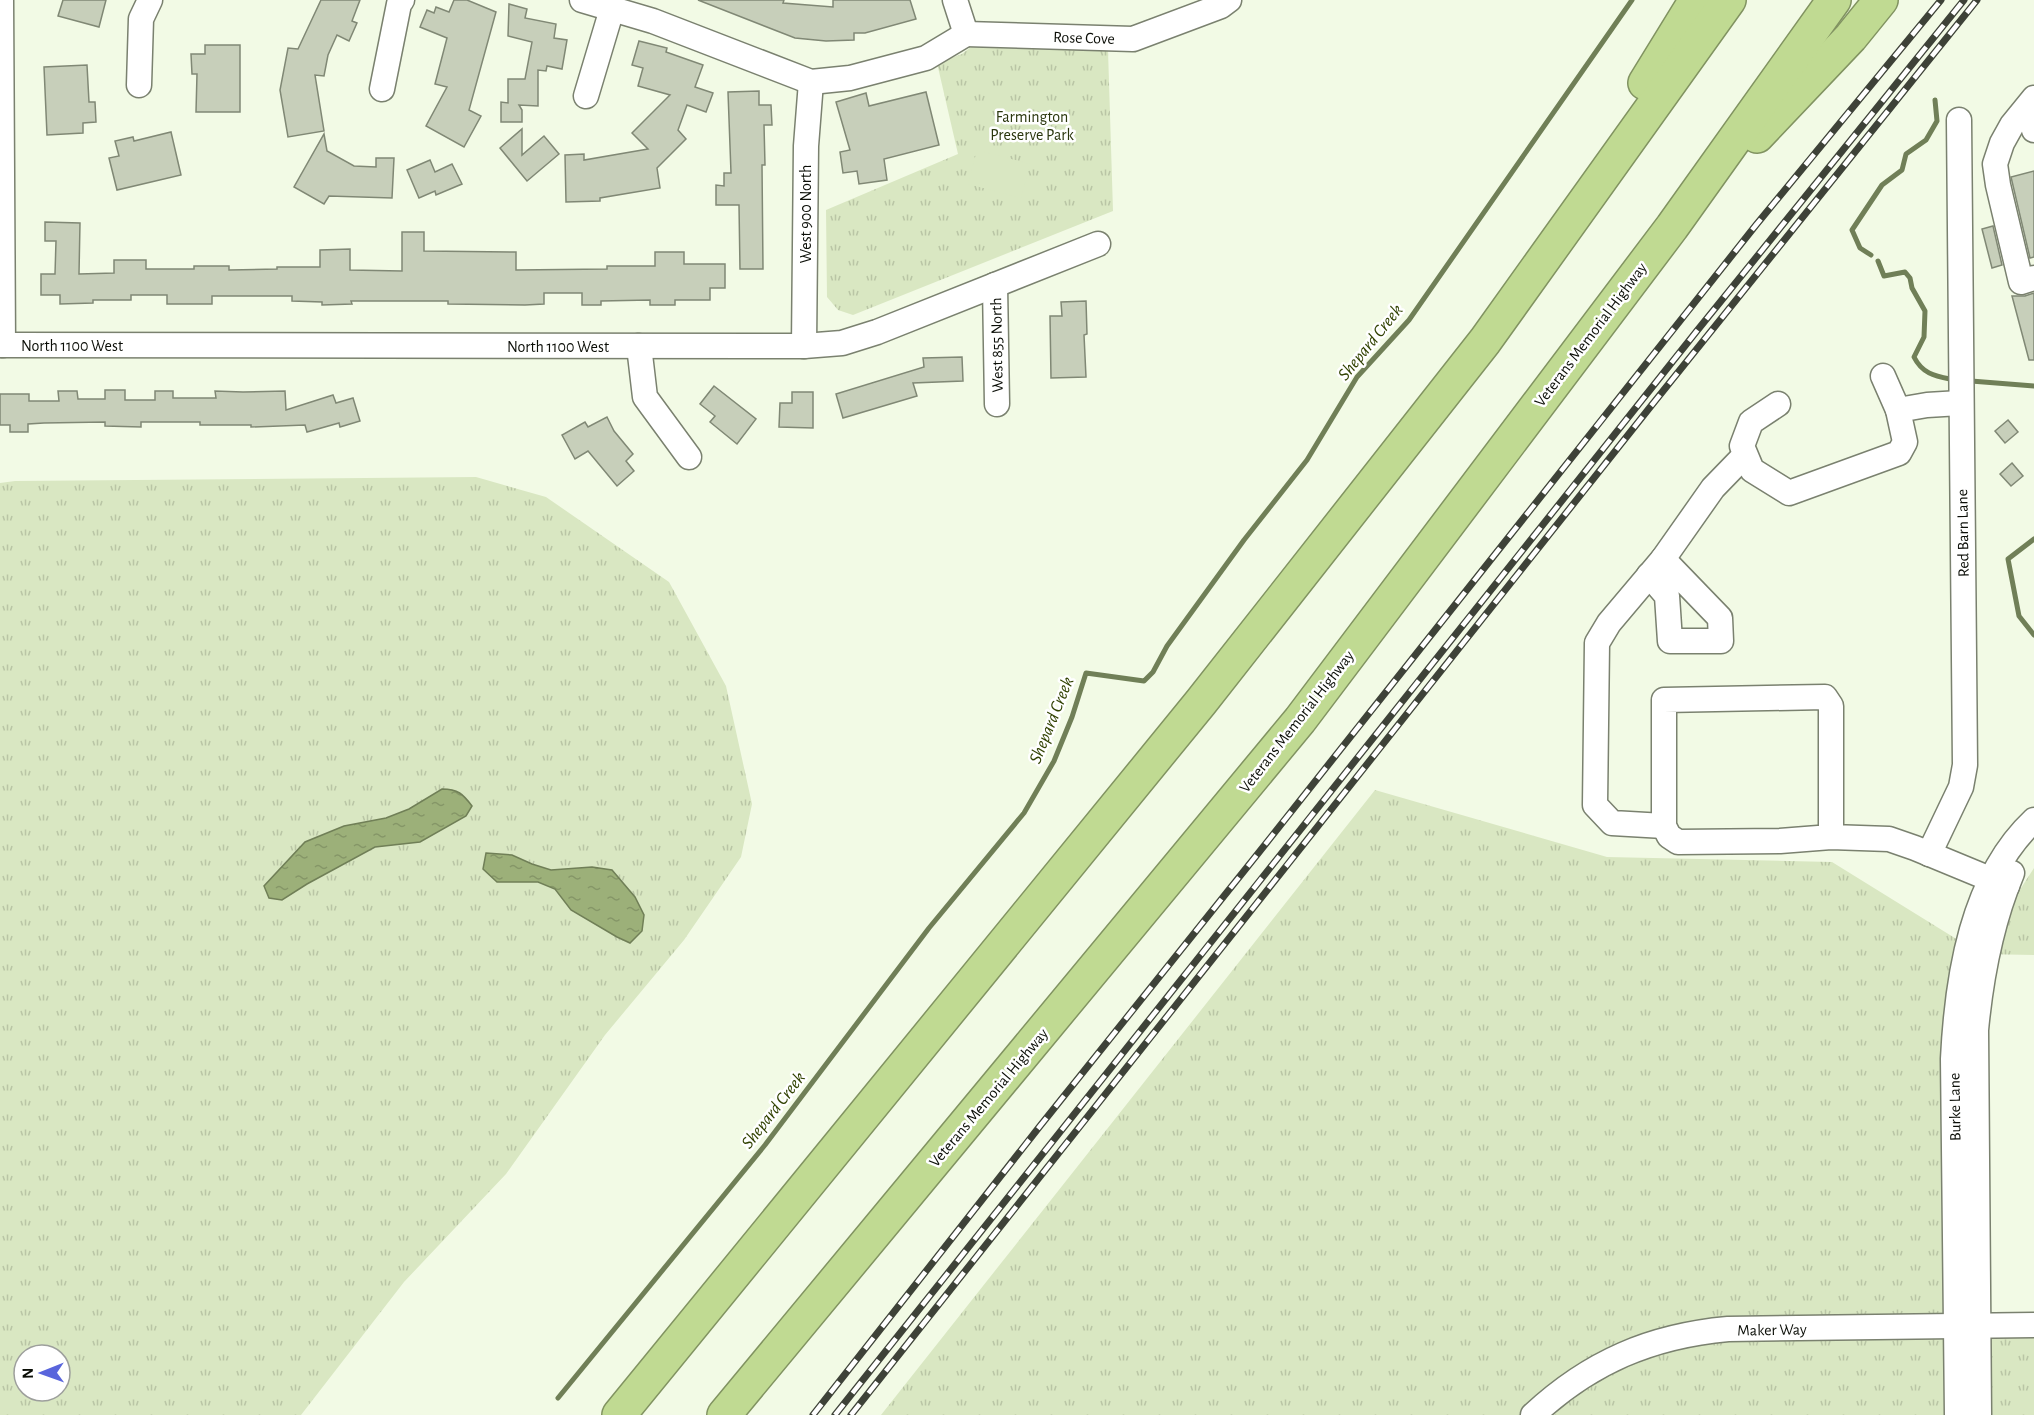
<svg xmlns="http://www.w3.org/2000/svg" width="2034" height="1415" viewBox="0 0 2034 1415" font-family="'Alegreya Sans',sans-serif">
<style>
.grass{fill:url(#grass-tufts);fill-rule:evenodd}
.pitch{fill:#d9e7c2}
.water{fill:url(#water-ripples);stroke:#707f57;stroke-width:1.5}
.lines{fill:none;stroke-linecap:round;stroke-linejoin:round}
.stream{stroke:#707f57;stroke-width:5}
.building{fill:#c7cfba;stroke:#808875;stroke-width:1.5}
.minor-casing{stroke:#7a816f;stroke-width:27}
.highway-casing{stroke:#819361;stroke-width:36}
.minor{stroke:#fff;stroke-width:24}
.highway{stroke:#c0da92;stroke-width:33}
.rail-casing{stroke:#3e4238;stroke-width:7}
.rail{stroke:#fff;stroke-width:4.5;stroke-dasharray:14;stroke-linecap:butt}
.labels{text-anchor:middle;stroke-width:5;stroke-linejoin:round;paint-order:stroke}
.street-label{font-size:16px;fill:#0b0e07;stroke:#fff}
.park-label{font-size:16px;fill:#2a360d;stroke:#fff}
.water-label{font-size:18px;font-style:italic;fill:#314202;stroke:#fff}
</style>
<defs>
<pattern id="grass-tufts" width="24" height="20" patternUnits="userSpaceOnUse" patternTransform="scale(1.5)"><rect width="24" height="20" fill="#d9e7c2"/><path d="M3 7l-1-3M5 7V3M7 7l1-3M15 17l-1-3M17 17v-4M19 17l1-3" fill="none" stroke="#b9c5a5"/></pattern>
<pattern id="water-ripples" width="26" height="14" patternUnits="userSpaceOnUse" patternTransform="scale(1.5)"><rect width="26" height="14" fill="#9cb079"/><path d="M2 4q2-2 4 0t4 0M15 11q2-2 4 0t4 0" fill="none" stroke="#859667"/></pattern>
</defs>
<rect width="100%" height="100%" fill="#f2fae5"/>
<g class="grass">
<polygon points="976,43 1108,50 1113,211 853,315 838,310 827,297 826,210 958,154 937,63 962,54"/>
<path d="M476 477 546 497 669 582 726 686 752 804 741 857 684 940 605 1035 506 1174 404 1282 301 1415H0V483L15 481ZM24 1355H60V1391H24Z"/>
<polygon points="1375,790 1607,857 1832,862 1979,953 2034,868 2034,955 1980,954 1990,1323 2034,1322 2034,1415 881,1415"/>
</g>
<polygon class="pitch" points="977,150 1030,164 1021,198 968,184"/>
<g class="water">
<path d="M442 789C458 789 463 794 472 806L466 816 420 842 375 847 307 884 282 900 269 898 264 886 305 842 344 826 386 818 409 809Z"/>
<polygon points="486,853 512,855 532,864 551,870 592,867 612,870 635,897 644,915 642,931 630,943 617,937 571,910 555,889 538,882 497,882 483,869"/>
</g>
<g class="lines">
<g class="stream">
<polyline points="1871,255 1860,248 1852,230 1882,185 1902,170 1906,154 1926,140 1937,121 1935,100"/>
<path d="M1878 261 1884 276 1905 272 1910 278 1912 288 1925 311 1924 337 1914 357C1922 373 1934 376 1950 379"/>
<polyline points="1971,381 2034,386"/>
<polyline points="2034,539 2008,559 2019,616 2034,635"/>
<polyline points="558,1398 765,1145 929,928 1024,813 1054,761 1072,717 1086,673 1144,681 1153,672 1167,646 1244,540 1307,460 1357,377 1409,320 1632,0"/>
</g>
</g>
<g class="building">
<polygon points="63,0 106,0 99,27 58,16"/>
<polygon points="321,0 360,0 352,21 357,23 349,41 337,35 328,55 324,76 315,75 324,131 288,137 280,90 288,48 298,49"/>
<polygon points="454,0 467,0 496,12 469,110 481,116 464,147 426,126 447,87 435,84 447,38 420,27 427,10 434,13 436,7 449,12"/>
<polygon points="698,0 784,0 783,3 833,7 833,0 910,0 916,19 865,33 854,33 854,40 826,41 795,38"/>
<polygon points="509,4 527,9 525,18 556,24 554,38 567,40 562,69 547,66 546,71 538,70 538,106 519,105 522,110 522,122 501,122 501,102 508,103 508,79 525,79 532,42 508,36"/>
<polygon points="639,41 667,48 666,52 703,65 695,87 713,93 706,112 687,105 678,130 686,139 657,168 660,188 600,198 600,201 566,202 565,155 584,154 584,160 648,149 632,133 670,95 638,86 643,68 632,65"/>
<polygon points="205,45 240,45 240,112 196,112 197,74 192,74 191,54 205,54"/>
<polygon points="87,65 89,102 95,102 96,122 83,123 83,133 47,135 44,67"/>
<polygon points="759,91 759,105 771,105 772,125 764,125 765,165 762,165 763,269 740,269 739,205 716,205 716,185 724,186 724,173 731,173 728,92"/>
<polygon points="926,92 939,145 884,159 887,180 859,184 857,171 843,173 840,152 850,150 836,102 866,93 869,106"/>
<polygon points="522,129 522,155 544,136 559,154 527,181 500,148"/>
<polygon points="171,132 181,175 117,190 109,158 119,156 115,141 133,137 134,141"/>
<polygon points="324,134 327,151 354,166 376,167 376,158 394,158 392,198 329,196 324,204 294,187"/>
<polygon points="430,160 435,172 452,164 462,184 436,195 435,191 419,198 407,170"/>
<polygon points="2034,171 2034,257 2030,258 2011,177"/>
<polygon points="45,222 80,223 79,274 114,273 114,260 146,260 146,269 194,269 194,266 229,266 229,270 277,269 277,267 320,267 320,250 350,249 350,270 402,271 402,232 424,232 424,251 516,252 516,270 607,269 607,266 655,266 655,252 684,252 684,264 725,264 725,288 710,288 710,300 675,300 675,305 650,305 650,300 601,301 601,305 582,305 582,293 544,293 544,304 525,305 448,304 448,301 351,301 352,304 322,305 322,302 292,301 292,296 212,296 212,304 167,304 167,295 131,295 131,300 93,300 93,303 60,304 60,295 41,295 41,274 55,274 56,241 45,241"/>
<polygon points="1993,226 2002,265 1992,268 1982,229"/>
<polygon points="2034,293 2034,360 2029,360 2012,296 2025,296"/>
<polygon points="1086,301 1087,334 1084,335 1086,377 1051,378 1050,316 1062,316 1061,302"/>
<polygon points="962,357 963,381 913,383 917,396 843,418 836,394 924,367 923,358"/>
<polygon points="714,386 756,419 737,444 710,422 715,416 700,404"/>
<polygon points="105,390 125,390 125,400 155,400 155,391 173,391 173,398 216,398 215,391 243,392 285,391 286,410 333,395 336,403 353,398 360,421 340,427 339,423 307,432 305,425 251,427 251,425 200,425 200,422 141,422 141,427 105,426 105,422 44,423 28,424 28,432 10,432 10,425 0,425 0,394 29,394 29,401 59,401 58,391 77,391 78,399 105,399"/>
<polygon points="792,392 813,392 813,428 779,427 780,403 792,403"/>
<polygon points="607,417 614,431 633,454 626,461 634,471 617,486 588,451 575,459 562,435 585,422 588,427"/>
<polygon points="2008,420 2018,432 2005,443 1995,431"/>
<polygon points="2012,463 2023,476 2011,486 2000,474"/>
</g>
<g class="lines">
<g class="minor-casing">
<g id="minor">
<polyline points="1,0 3,345"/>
<polyline points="582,0 653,21 811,82 850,78 926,58 966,34"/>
<polyline points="955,0 966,34"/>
<polyline points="966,34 1133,39 1221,6 1229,0"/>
<polyline points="139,85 141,19 150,0"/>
<polyline points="382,89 399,4 402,0"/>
<polyline points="586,96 612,9"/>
<polyline points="2034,98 2012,125 2002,143 1995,164 1998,185 2021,282 2034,278"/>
<polyline points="2028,107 2034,130"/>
<polyline points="995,285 997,404"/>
<polyline points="0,345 804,346 842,343 877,332 1098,244"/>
<polyline points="639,346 645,397 689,457"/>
<polyline points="804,346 806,146 811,82"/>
<polyline points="1883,376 1898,410"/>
<polyline points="1778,404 1751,422 1742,446 1752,470 1789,493 1899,453 1905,442 1898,410 1927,405 1960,403"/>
<polyline points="1649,575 1667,596 1670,641 1721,641 1720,618 1663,559"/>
<polyline points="1664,826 1612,823 1595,805 1597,643 1609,623 1663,559 1713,488 1745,455"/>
<polyline points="1831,837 1831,706 1825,697 1664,700 1664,826 1669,836 1678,842 1780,841 1831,837 1889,839 1915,848 2007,886"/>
<polyline points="1929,854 1961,787 1965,765 1959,120"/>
<path d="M1533 1415C1590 1362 1651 1336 1728 1329L2034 1325"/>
<path d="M1957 1415 1953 1059C1957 977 1972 878 2034 820"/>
<path d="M1979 1415 1976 1030C1981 977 1991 923 2012 873"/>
</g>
</g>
<g class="highway-casing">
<g id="highway">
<polyline points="1645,83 1696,0"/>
<polyline points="1757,136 1851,37 1881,0"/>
<polyline points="619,1415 1201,702 1485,341 1729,0"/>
<polyline points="724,1415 1300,720 1672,227 1834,0"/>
</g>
</g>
<use href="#minor" class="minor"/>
<use href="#highway" class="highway"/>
<g class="rail-casing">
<g id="rail">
<polyline points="813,1415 1040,1126 1256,856 1756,225 1941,0"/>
<polyline points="835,1415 1696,332 1964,0"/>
<polyline points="851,1415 1651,406 1977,0"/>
</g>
</g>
<use href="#rail" class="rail"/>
</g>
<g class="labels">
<g class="street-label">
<text transform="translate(1084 37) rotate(2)" y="6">Rose Cove</text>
<text transform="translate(805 214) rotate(-90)" y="6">West 900 North</text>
<text transform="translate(1590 334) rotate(-53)" y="6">Veterans Memorial Highway</text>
<text x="72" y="351">North 1100 West</text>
<text transform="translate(996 345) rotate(-91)" y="6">West 855 North</text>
<text x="558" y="352">North 1100 West</text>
<text transform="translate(1962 533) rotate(-91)" y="6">Red Barn Lane</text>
<text transform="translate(1296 721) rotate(-52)" y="6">Veterans Memorial Highway</text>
<text transform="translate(988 1097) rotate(-50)" y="6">Veterans Memorial Highway</text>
<text transform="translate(1954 1107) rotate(-91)" y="6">Burke Lane</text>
<text transform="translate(1772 1329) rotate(-1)" y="6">Maker Way</text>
</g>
<g class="park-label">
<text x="1032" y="122">Farmington<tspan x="1032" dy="18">Preserve Park</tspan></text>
</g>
<g class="water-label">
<text transform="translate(1370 342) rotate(-51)" y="6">Shepard Creek</text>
<text transform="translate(1051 720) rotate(-68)" y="6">Shepard Creek</text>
<text transform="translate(773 1110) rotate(-52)" y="6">Shepard Creek</text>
</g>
</g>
<g transform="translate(42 1373) rotate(269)"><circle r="28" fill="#ffffff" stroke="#9d9f9c" stroke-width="1.5"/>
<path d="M0-4.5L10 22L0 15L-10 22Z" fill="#5965dc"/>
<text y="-9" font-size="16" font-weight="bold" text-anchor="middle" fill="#0b0e07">N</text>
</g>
</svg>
